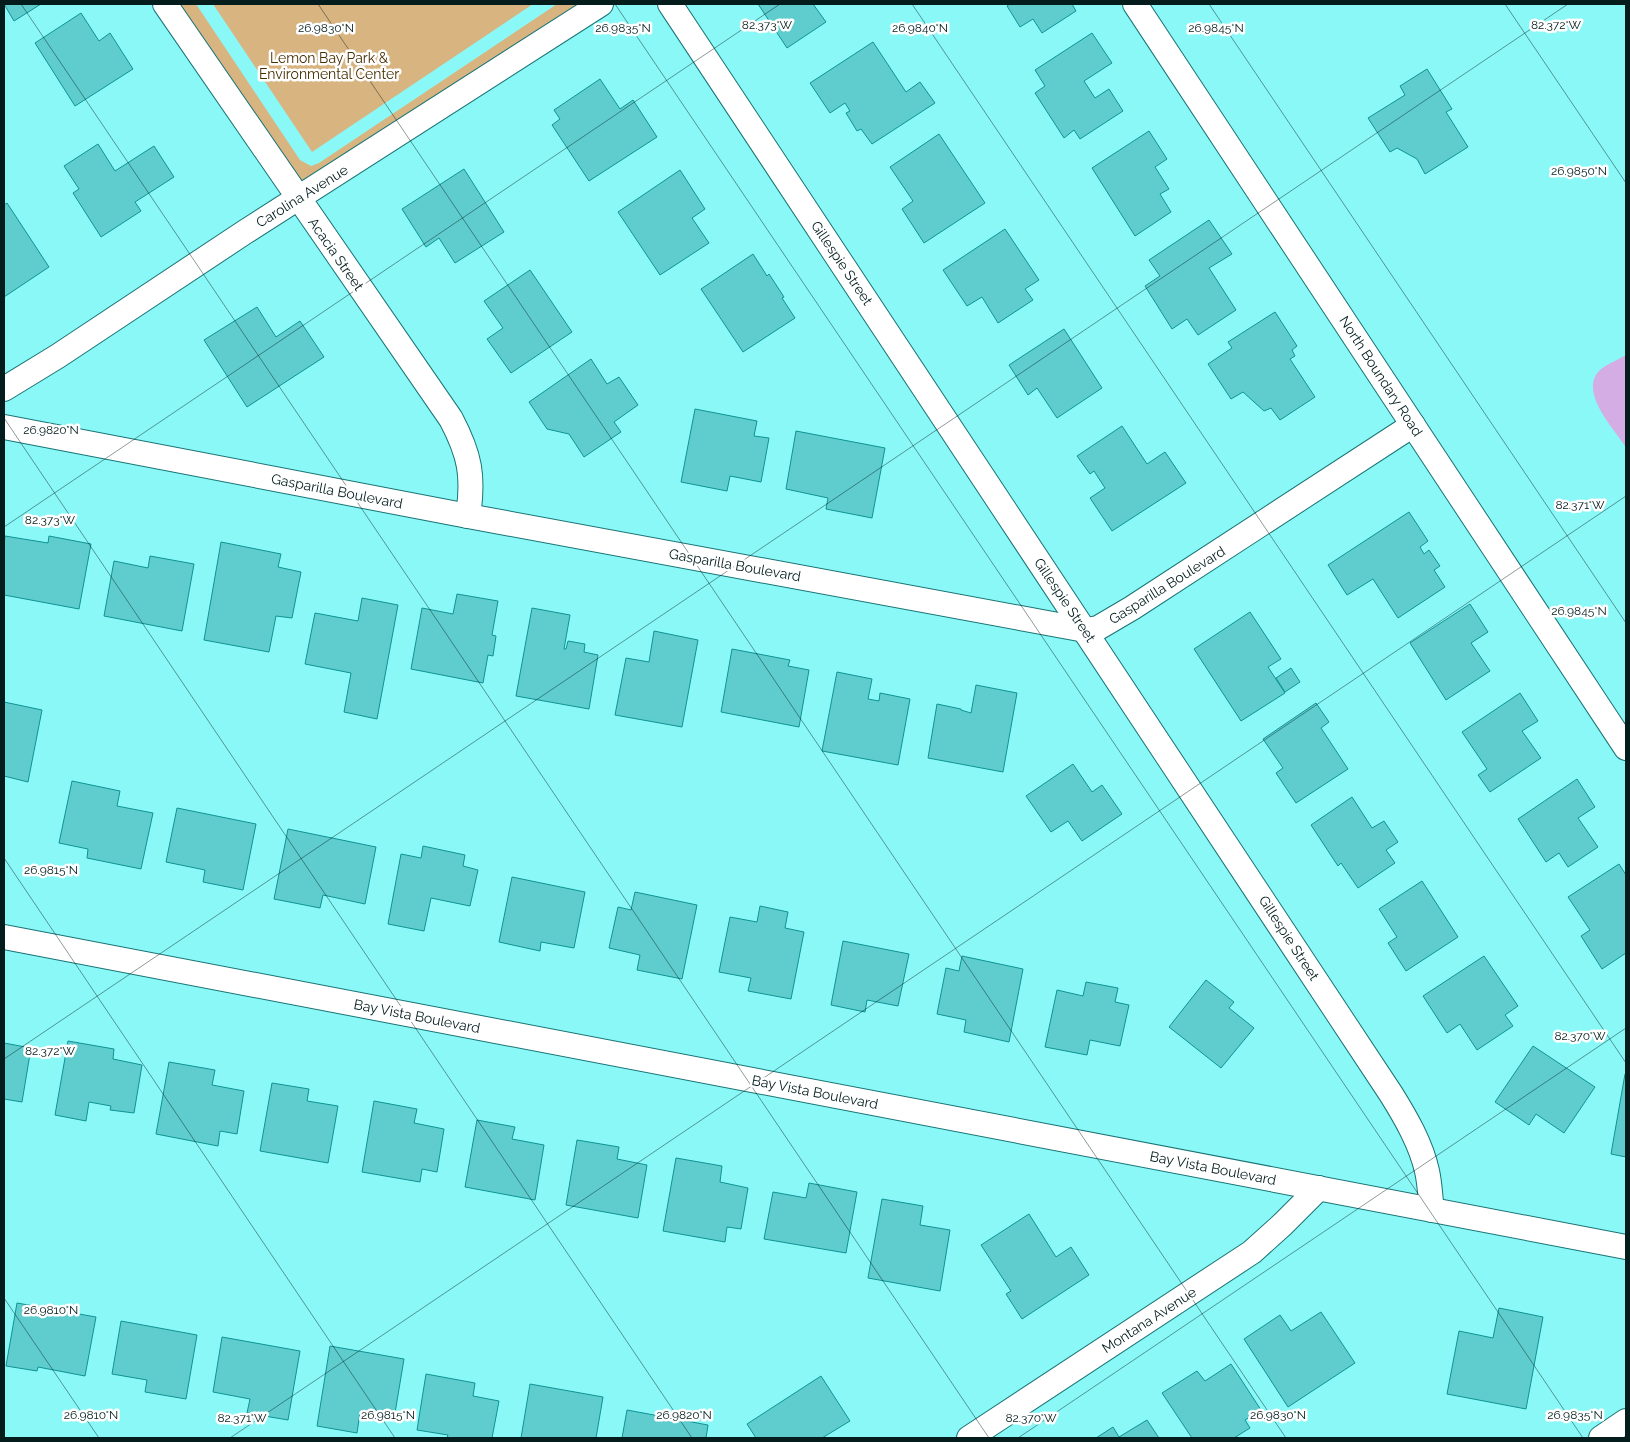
<svg xmlns="http://www.w3.org/2000/svg" width="1630" height="1442" viewBox="0 0 1630 1442" font-family="Raleway,sans-serif">
<style>
.green{fill:#d8b481}
.water{fill:#d3ade3}
.building{fill:#5fcdce;stroke:#0e9394}
.lines{fill:none;stroke-linecap:round;stroke-linejoin:round}
.minor-casing{stroke:#197475;stroke-width:26}
.minor{stroke:#fff;stroke-width:24}
.ticks{fill:none;stroke:#041c1c;stroke-width:1;stroke-opacity:0.45}
.labels{text-anchor:middle;stroke-width:5;stroke-linejoin:round;paint-order:stroke}
.park-label{font-size:14px;fill:#472d00;stroke:#fff}
.street-label{font-size:14px;fill:#041c1c;stroke:#fff}
.ticks-label{font-size:12px;text-anchor:middle;fill:#041c1c;stroke:#fff;stroke-width:5;stroke-linejoin:round;paint-order:stroke}
</style>
<rect width="100%" height="100%" fill="#8bf8f8"/>
<g class="green">
<polygon points="172,4 196,4 300,160 311,166 319,163 557,4 614,4 307,207"/>
<polygon points="213,4 533,4 312,152"/>
</g>
<path class="water" d="M1626 355V447C1614 429 1579 392 1599 371 1606 364 1618 360 1626 355Z"/>
<g class="building">
<polygon points="4,4 41,4 14,21"/>
<polygon points="758,4 813,4 826,22 787,48"/>
<polygon points="1010,4 1072,4 1076,11 1042,33 1033,19 1020,27 1007,6"/>
<polygon points="81,13 99,41 110,33 133,69 75,106 35,43"/>
<polygon points="1092,33 1112,63 1084,81 1095,98 1109,89 1123,111 1080,139 1074,130 1064,138 1035,93 1045,86 1035,70"/>
<polygon points="873,42 906,92 920,82 935,103 872,144 861,129 857,131 846,113 850,111 845,103 830,113 810,83"/>
<polygon points="1427,69 1452,109 1446,112 1468,147 1425,174 1417,159 1397,148 1390,152 1368,118 1405,95 1400,86"/>
<polygon points="600,79 620,109 633,100 657,137 589,181 552,125 560,119 554,110"/>
<polygon points="1149,131 1167,159 1155,167 1169,189 1160,194 1171,212 1135,236 1092,168"/>
<polygon points="939,134 985,203 924,243 902,209 913,201 890,167"/>
<polygon points="98,144 115,171 154,146 174,177 135,202 141,211 101,237 73,193 79,189 64,166"/>
<polygon points="464,169 504,232 455,263 439,238 426,247 402,209"/>
<polygon points="680,170 705,209 692,218 709,243 660,275 618,212"/>
<polygon points="7,203 49,267 4,297 4,205"/>
<polygon points="1209,220 1232,254 1209,268 1236,310 1198,335 1187,319 1172,329 1145,286 1160,276 1149,260"/>
<polygon points="1005,229 1039,280 1025,289 1033,300 998,323 982,297 967,306 943,270"/>
<polygon points="753,254 767,276 769,274 784,297 782,298 795,318 743,352 701,289"/>
<polygon points="530,270 572,332 511,373 487,339 503,328 484,301"/>
<polygon points="257,307 276,337 300,321 324,357 247,407 204,340"/>
<polygon points="1275,312 1297,346 1292,350 1295,356 1290,359 1315,397 1280,420 1271,408 1264,411 1243,392 1231,399 1208,364 1232,348 1228,342"/>
<polygon points="1064,329 1102,388 1057,418 1037,388 1028,395 1009,365"/>
<polygon points="591,359 607,384 619,377 638,405 614,422 621,432 584,457 569,434 547,429 529,402"/>
<polygon points="695,409 757,421 754,436 769,438 761,482 730,476 727,491 681,482"/>
<polygon points="1122,426 1147,464 1165,452 1186,483 1112,531 1090,498 1105,488 1094,471 1090,474 1077,456"/>
<polygon points="796,431 885,448 872,518 826,509 828,498 786,489"/>
<polygon points="1409,512 1428,541 1420,547 1424,554 1429,550 1440,566 1434,570 1445,587 1398,618 1373,579 1347,595 1328,565"/>
<polygon points="5,536 48,543 49,536 91,544 79,609 4,595 4,545"/>
<polygon points="221,542 281,554 278,567 301,572 292,618 276,616 269,652 204,640"/>
<polygon points="150,556 194,564 182,631 104,616 114,561 148,568"/>
<polygon points="457,594 498,601 492,635 496,636 493,656 488,655 483,683 411,669 422,608 453,614"/>
<polygon points="362,598 398,605 377,719 344,712 351,673 305,664 315,613 358,621"/>
<polygon points="1470,604 1488,632 1471,643 1490,671 1446,700 1410,643"/>
<polygon points="532,608 570,615 564,649 566,649 568,641 585,644 584,652 598,655 589,709 516,696"/>
<polygon points="1250,612 1281,659 1268,667 1285,693 1241,721 1194,649"/>
<polygon points="654,631 698,640 682,727 615,715 626,658 649,662"/>
<polygon points="732,649 790,660 788,666 809,670 799,727 721,712"/>
<polygon points="1291,668 1300,682 1285,692 1276,678"/>
<polygon points="837,672 872,679 868,699 879,701 880,693 910,699 898,765 822,751"/>
<polygon points="976,685 1017,693 1003,772 928,758 937,704 961,709 961,710 971,713"/>
<polygon points="1520,693 1538,721 1522,731 1541,758 1490,792 1478,775 1487,769 1462,732"/>
<polygon points="4,702 42,710 28,782 4,776"/>
<polygon points="1316,703 1329,722 1321,728 1348,769 1296,803 1276,773 1283,768 1263,739"/>
<polygon points="1073,764 1092,792 1102,785 1122,814 1082,841 1068,821 1051,832 1026,796"/>
<polygon points="1577,779 1595,807 1578,818 1598,847 1568,867 1559,853 1546,862 1518,819"/>
<polygon points="72,781 120,791 117,806 153,813 141,869 87,858 88,849 59,843"/>
<polygon points="1352,797 1372,828 1384,821 1398,842 1386,850 1395,863 1358,888 1341,863 1338,866 1311,825"/>
<polygon points="177,808 256,824 243,890 203,882 205,870 166,862"/>
<polygon points="288,829 376,847 365,904 323,895 320,908 274,899"/>
<polygon points="423,846 465,855 463,866 478,870 470,906 431,898 424,931 388,924 401,854 421,858"/>
<polygon points="1619,864 1626,875 1626,953 1602,969 1581,936 1590,930 1568,897"/>
<polygon points="512,877 585,892 574,948 541,942 540,951 499,942"/>
<polygon points="1422,881 1458,937 1406,971 1388,943 1397,937 1379,909"/>
<polygon points="635,892 697,905 682,979 637,970 640,955 609,948 618,907 631,910"/>
<polygon points="760,906 788,912 785,928 804,932 791,999 748,991 751,978 719,972 730,917 757,922"/>
<polygon points="843,941 909,954 898,1006 867,1000 865,1012 831,1005"/>
<polygon points="962,956 1023,969 1009,1042 964,1032 966,1020 937,1014 946,968 959,971"/>
<polygon points="1484,956 1518,1006 1505,1015 1513,1026 1477,1050 1460,1024 1447,1033 1423,996"/>
<polygon points="1206,980 1234,1002 1229,1008 1254,1028 1221,1068 1169,1027"/>
<polygon points="1086,982 1118,988 1115,1002 1129,1005 1120,1046 1090,1040 1087,1055 1045,1047 1057,990 1083,996"/>
<polygon points="68,1041 114,1049 113,1059 142,1065 134,1113 110,1110 111,1106 89,1102 86,1121 55,1115"/>
<polygon points="4,1043 31,1048 22,1102 4,1099"/>
<polygon points="1533,1046 1595,1087 1564,1133 1536,1114 1529,1125 1495,1102"/>
<polygon points="169,1062 215,1070 212,1085 244,1091 237,1134 220,1131 218,1146 156,1134"/>
<polygon points="1625,1074 1626,1074 1626,1157 1611,1154"/>
<polygon points="272,1083 309,1089 307,1101 338,1106 328,1163 260,1151"/>
<polygon points="374,1101 417,1109 414,1123 444,1129 437,1172 422,1169 420,1182 362,1172"/>
<polygon points="477,1120 515,1127 512,1139 544,1145 535,1200 465,1187"/>
<polygon points="577,1140 619,1147 617,1159 647,1165 638,1218 566,1205"/>
<polygon points="676,1158 722,1166 720,1182 748,1188 741,1229 727,1227 725,1242 663,1231"/>
<polygon points="809,1183 857,1192 846,1253 764,1239 773,1192 806,1198"/>
<polygon points="882,1199 923,1206 920,1225 950,1230 940,1291 868,1278"/>
<polygon points="1029,1214 1056,1257 1071,1247 1089,1275 1022,1319 1006,1294 1011,1291 981,1245"/>
<polygon points="17,1303 96,1317 85,1376 38,1367 37,1371 6,1366"/>
<polygon points="1499,1308 1543,1317 1526,1409 1447,1394 1459,1331 1493,1338"/>
<polygon points="1321,1312 1355,1363 1288,1407 1244,1339 1280,1315 1291,1331"/>
<polygon points="121,1321 197,1335 186,1399 145,1392 147,1380 112,1374"/>
<polygon points="222,1337 300,1351 288,1420 247,1413 250,1399 213,1392"/>
<polygon points="330,1346 404,1359 394,1419 360,1413 357,1433 317,1426"/>
<polygon points="1231,1364 1261,1410 1245,1420 1250,1428 1234,1438 1192,1438 1162,1393 1197,1371 1205,1381"/>
<polygon points="426,1374 475,1383 473,1396 499,1401 492,1438 447,1438 448,1435 417,1430"/>
<polygon points="821,1376 850,1421 822,1438 756,1438 747,1424"/>
<polygon points="530,1384 603,1397 596,1438 521,1438"/>
<polygon points="627,1410 708,1425 706,1438 622,1438"/>
<polygon points="1147,1420 1159,1438 1096,1438 1113,1427 1119,1437"/>
</g>
<g class="lines">
<g class="minor-casing">
<g id="minor">
<path d="M165 4 451 419C470 455 474 476 468 516"/>
<path d="M670 4 1391 1094C1406 1118 1421 1144 1427 1171 1430 1184 1430 1197 1432 1210"/>
<polyline points="1135,4 1626,748"/>
<polyline points="4,389 58,356 245,232 601,4"/>
<polyline points="4,427 468,516 1085,630 1098,628 1132,608 1413,425"/>
<polyline points="4,937 1626,1247"/>
<polyline points="969,1438 1252,1252 1283,1224 1319,1188"/>
<polyline points="1601,1438 1626,1421"/>
</g>
</g>
<use href="#minor" class="minor"/>
</g>
<path class="ticks" d="M21 4 989 1438M318 4 1286 1438M615 4 1583 1438M912 4 1626 1063M1209 4 1626 623M1505 4 1626 183M4 418 692 1438M4 527 780 4M4 858 395 1438M4 1059 1568 4M4 1298 99 1438M230 1438 1626 496M1018 1438 1626 1028"/>
<g class="labels">
<g class="park-label">
<text x="329" y="63">Lemon Bay Park &amp;<tspan x="329" dy="16">Environmental Center</tspan></text>
</g>
<g class="street-label">
<text transform="translate(302 196) rotate(-32)" y="5">Carolina Avenue</text>
<text transform="translate(336 254) rotate(55)" y="5">Acacia Street</text>
<text transform="translate(842 263) rotate(56)" y="5">Gillespie Street</text>
<text transform="translate(1381 376) rotate(57)" y="5">North Boundary Road</text>
<text transform="translate(337 491) rotate(11)" y="5">Gasparilla Boulevard</text>
<text transform="translate(735 565) rotate(10)" y="5">Gasparilla Boulevard</text>
<text transform="translate(1167 585) rotate(-32)" y="5">Gasparilla Boulevard</text>
<text transform="translate(1065 600) rotate(56)" y="5">Gillespie Street</text>
<text transform="translate(1289 938) rotate(57)" y="5">Gillespie Street</text>
<text transform="translate(417 1016) rotate(11)" y="5">Bay Vista Boulevard</text>
<text transform="translate(815 1092) rotate(11)" y="5">Bay Vista Boulevard</text>
<text transform="translate(1213 1168) rotate(11)" y="5">Bay Vista Boulevard</text>
<text transform="translate(1149 1320) rotate(-33)" y="5">Montana Avenue</text>
</g>
</g>
<g class="ticks-label">
<text x="767" y="29">82.373°W</text>
<text x="1556" y="29">82.372°W</text>
<text x="623" y="32">26.9835°N</text>
<text x="326" y="32">26.9830°N</text>
<text x="920" y="32">26.9840°N</text>
<text x="1216" y="32">26.9845°N</text>
<text x="1579" y="175">26.9850°N</text>
<text x="51" y="434">26.9820°N</text>
<text x="1580" y="509">82.371°W</text>
<text x="50" y="524">82.373°W</text>
<text x="1579" y="615">26.9845°N</text>
<text x="51" y="874">26.9815°N</text>
<text x="1580" y="1040">82.370°W</text>
<text x="50" y="1055">82.372°W</text>
<text x="51" y="1314">26.9810°N</text>
<text x="91" y="1419">26.9810°N</text>
<text x="388" y="1419">26.9815°N</text>
<text x="684" y="1419">26.9820°N</text>
<text x="1278" y="1419">26.9830°N</text>
<text x="1575" y="1419">26.9835°N</text>
<text x="242" y="1422">82.371°W</text>
<text x="1031" y="1422">82.370°W</text>
</g>
<rect width="1630" height="1442" fill="none" stroke="#041c1c" stroke-width="10"/>
</svg>
